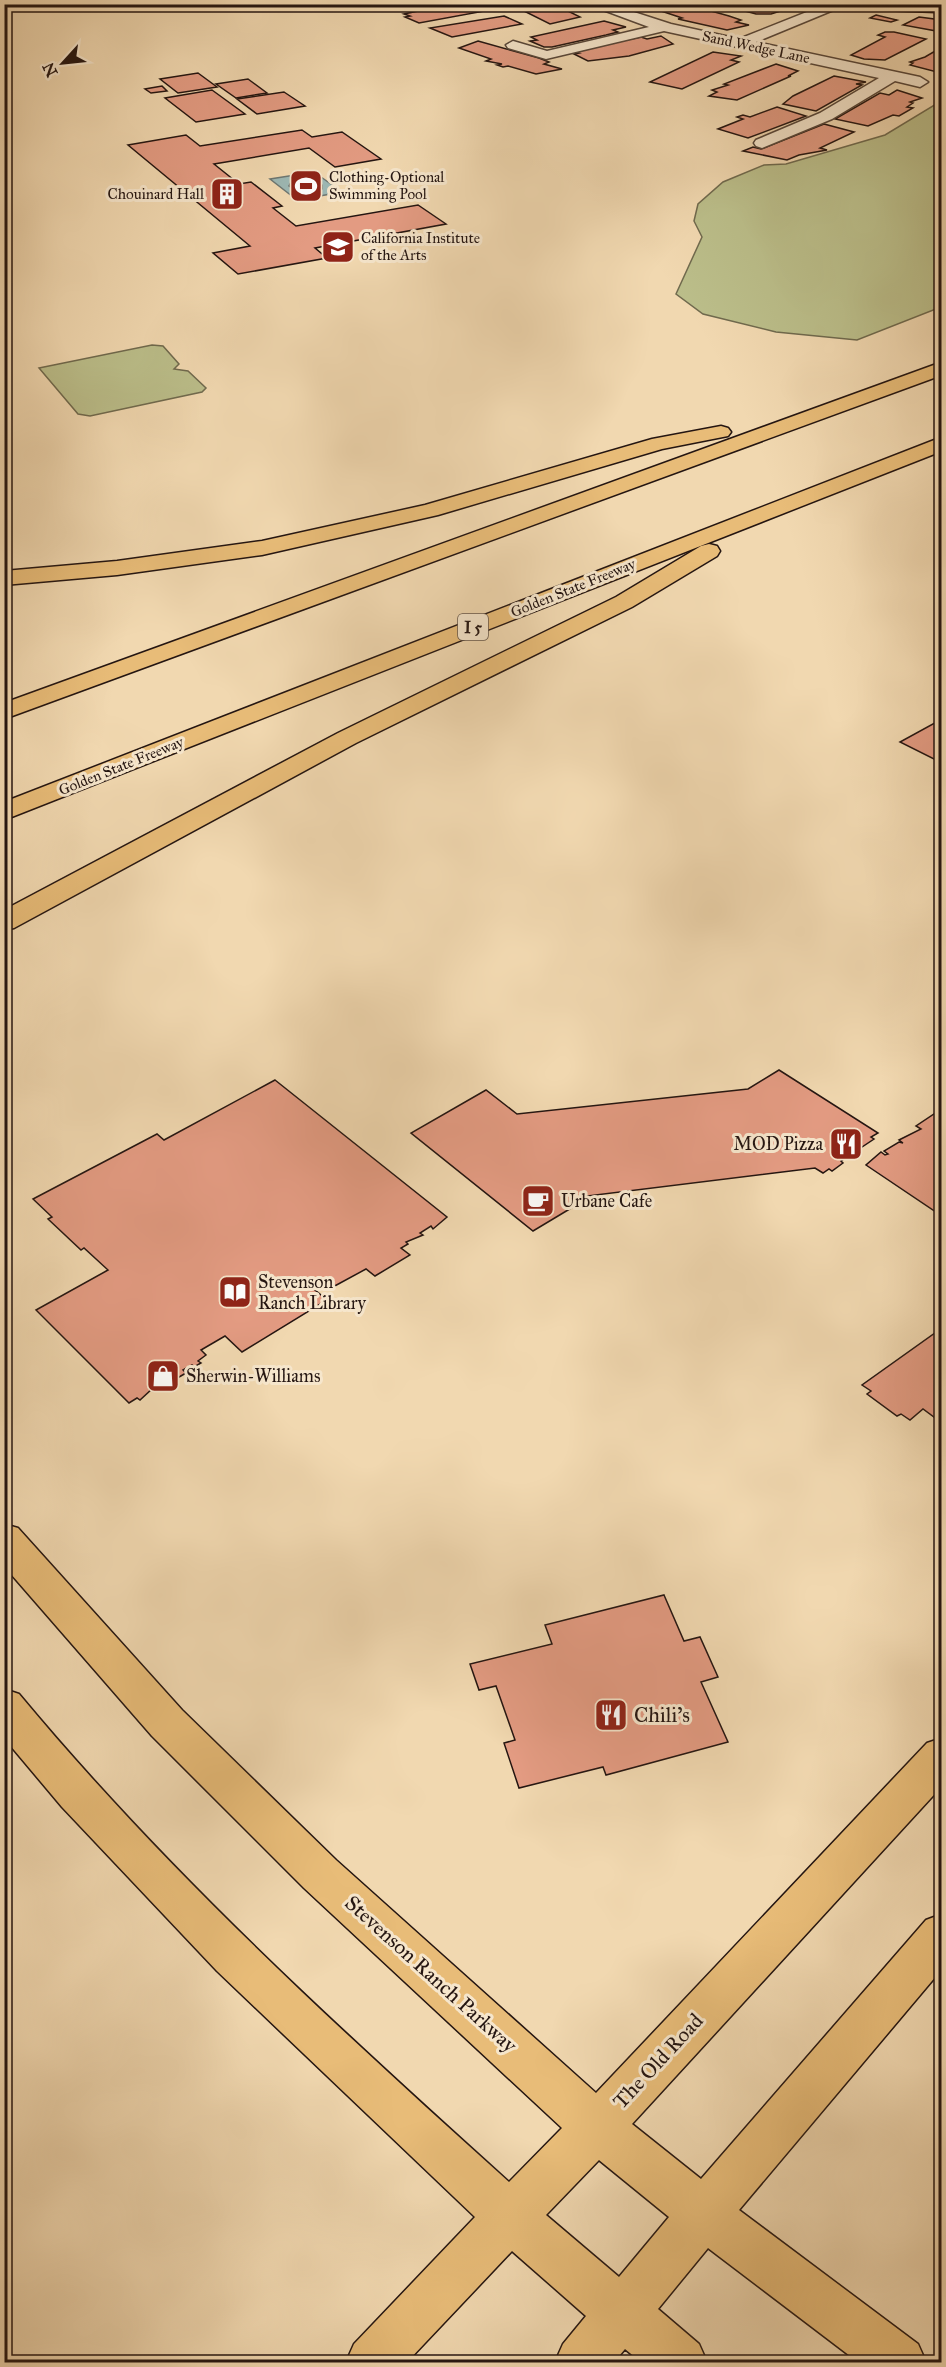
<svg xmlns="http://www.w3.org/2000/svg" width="946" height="2367" viewBox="0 0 946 2367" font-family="'IM FELL Great Primer',serif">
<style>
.green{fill:#bbbe8a;stroke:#706a4e;stroke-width:1.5}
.water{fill:#9db8b4;stroke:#6d7773;stroke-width:1.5}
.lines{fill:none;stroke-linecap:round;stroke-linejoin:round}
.shore{stroke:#606662;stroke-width:1.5}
.building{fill:#e39b82;stroke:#241511;stroke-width:1.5}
.minor-casing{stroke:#574639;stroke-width:3}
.major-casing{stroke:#241511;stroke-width:3}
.highway-casing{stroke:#241511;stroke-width:3}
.minor{fill:#f6e6cc;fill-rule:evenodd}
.major{fill:#e8bc78;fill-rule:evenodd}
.highway{fill:#e8bc78;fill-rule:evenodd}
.labels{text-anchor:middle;stroke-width:6;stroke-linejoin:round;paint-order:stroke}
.far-street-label{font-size:15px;fill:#241511;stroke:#f6e6cc}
.far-poi-label{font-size:15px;fill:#241511;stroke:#f6e6cc;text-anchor:start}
.shield{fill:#f6e6cc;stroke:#635449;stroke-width:1.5}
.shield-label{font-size:16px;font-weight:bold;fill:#241511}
.poi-label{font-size:18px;fill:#241511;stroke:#f6e6cc;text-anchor:start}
.near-poi-label{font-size:21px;fill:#241511;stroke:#f6e6cc;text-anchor:start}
.near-street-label{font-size:21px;fill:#241511;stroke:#f6e6cc}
</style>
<rect width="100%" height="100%" fill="#f1d8b0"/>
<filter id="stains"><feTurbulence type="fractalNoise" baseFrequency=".00333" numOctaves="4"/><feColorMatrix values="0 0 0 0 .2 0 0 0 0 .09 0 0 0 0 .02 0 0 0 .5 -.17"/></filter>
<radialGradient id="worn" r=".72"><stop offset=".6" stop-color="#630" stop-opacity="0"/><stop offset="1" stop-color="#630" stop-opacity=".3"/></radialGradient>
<g class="green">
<polygon points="941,101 941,307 857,340 776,332 703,314 676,294 702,237 694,221 698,204 723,182 764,165 786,164 885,135"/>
<polygon points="152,345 163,346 179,364 174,369 188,371 206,388 202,392 90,416 78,414 39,368"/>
</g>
<polygon class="water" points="314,172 342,192 297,200 270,179"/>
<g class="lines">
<polygon class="shore" points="313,178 322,185 322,189 299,193 289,186 291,182"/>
</g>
<g class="building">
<polygon points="484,4 486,5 482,6 490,10 419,23 405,17 410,16 404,14 452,4"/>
<polygon points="510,4 554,4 580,17 550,24"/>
<polygon points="686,4 729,16 741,20 736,22 749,25 727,30 678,19 682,18 652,8 660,5"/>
<polygon points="719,4 771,4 787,9 771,14 756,14"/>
<polygon points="885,4 942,4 942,13 889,11"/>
<polygon points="876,15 897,20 891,22 870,18"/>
<polygon points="504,16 522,24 452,37 430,28"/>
<polygon points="919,17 942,20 942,32 903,25"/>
<polygon points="604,21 626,27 613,30 618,32 606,35 552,47 544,47 530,41 537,40 531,37"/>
<polygon points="885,32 894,32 926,39 885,60 864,59 851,55 885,37 878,35"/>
<polygon points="661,36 673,44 629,56 588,61 574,54 579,53 573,51 641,37 647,39"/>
<polygon points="478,41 539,58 549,62 544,64 562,69 536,74 508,66 503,67 497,65 502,64 486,61 491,59 459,48"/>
<polygon points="942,47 942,70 937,72 910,65 913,63 910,62 925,57"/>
<polygon points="713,52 741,56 731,60 739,62 682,89 650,82"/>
<polygon points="776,64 798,71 788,76 791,76 737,100 709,96 717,92 712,90 728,85 724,84"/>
<polygon points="198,73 217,87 178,93 160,79"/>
<polygon points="834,76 866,82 856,84 862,85 816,111 783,104 793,96"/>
<polygon points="248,79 267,93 236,98 216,84"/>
<polygon points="162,86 167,91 151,93 145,89"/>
<polygon points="212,90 245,114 196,122 165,98"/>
<polygon points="897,90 922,98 910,102 913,103 907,107 913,108 899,116 893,115 868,126 835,119 880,93 889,95"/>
<polygon points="284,92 305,106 257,114 237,99"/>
<polygon points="777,107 806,116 748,138 718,129 743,119 737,117 743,115 750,117"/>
<polygon points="824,124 854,132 820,148 827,150 799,155 787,160 743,151 753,147 761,149"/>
<polygon points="302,130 312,137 342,132 381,159 335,167 309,148 214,164 239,184 251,182 282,206 273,208 296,226 418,205 446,224 315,248 327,258 238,274 213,253 250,246 128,145 186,135 200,146"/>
<polygon points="942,719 942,763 900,742"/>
<polygon points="779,1070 878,1133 871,1137 874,1139 841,1161 843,1163 832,1171 829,1169 823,1173 815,1168 579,1197 583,1201 533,1231 411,1133 486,1090 517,1114 748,1089"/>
<polygon points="275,1080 447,1217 433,1229 431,1226 420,1233 423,1235 406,1242 408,1244 401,1248 410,1255 375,1276 366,1269 331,1288 320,1278 309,1285 327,1300 242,1352 225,1336 201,1350 206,1355 198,1361 201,1363 194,1367 192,1365 183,1370 186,1373 155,1391 152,1389 140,1400 137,1398 129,1403 36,1310 108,1270 84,1248 81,1250 48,1219 52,1217 33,1199 157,1134 164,1140"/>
<polygon points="934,1114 937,1117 942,1114 942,1216 866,1165 881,1152 885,1155 888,1154 884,1151 899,1142 903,1143 899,1140 921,1129 916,1126"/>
<polygon points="942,1328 942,1423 923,1409 910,1420 901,1414 897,1416 867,1394 871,1391 862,1385"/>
<polygon points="664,1595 684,1641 700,1637 718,1677 701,1682 728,1742 606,1775 603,1767 519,1788 504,1743 515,1740 496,1686 479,1690 470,1664 552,1644 545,1625"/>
</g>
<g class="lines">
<g class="minor-casing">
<polygon id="minor" points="587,4 609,4 671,24 739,39 827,4 848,4 756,42 920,77 928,82 920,87 895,81 832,119 762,148 756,146 754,143 756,140 820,113 879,78 664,31 546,59 508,48 506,45 513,41 547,51 649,27"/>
</g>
<g class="major-casing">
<path id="major" d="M4 1524 18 1528 182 1710 336 1860 596 2093 927 1743 942 1738V1786L632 2124 701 2179 926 1920 942 1914V1969L739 2210 918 2344 926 2362H858L708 2248 658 2309 699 2344 707 2362H641L625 2349 614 2362H555L563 2344 586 2316 512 2251 407 2362H346L354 2344 475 2217 217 1971 62 1807 4 1738V1689L19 1694C167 1872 338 2028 509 2182L562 2128 304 1888 152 1736 4 1566ZM599 2160 669 2217 619 2277 546 2215Z"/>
</g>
<g class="highway-casing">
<g id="highway">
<polygon points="942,362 942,375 4,719 4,703"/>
<polygon points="721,426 728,428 731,432 728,436 662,449 438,515 262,555 117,575 4,585 4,571 117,561 262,541 425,505 652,439"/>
<polygon points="942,437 942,451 4,820 4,802"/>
<polygon points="709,544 717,546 720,551 717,556 632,607 356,743 14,928 4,930 4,910 338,733 616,597 701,546"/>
</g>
</g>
<use href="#minor" class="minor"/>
<use href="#major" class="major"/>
<use href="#highway" class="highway"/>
</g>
<defs>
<g id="stadium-square" transform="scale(1.725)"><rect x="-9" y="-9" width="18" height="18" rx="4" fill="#8f2418" stroke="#f6e6cc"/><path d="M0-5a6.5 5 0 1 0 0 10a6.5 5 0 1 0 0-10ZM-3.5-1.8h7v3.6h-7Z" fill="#fff"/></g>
<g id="building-square" transform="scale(1.725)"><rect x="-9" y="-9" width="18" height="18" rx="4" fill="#8f2418" stroke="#f6e6cc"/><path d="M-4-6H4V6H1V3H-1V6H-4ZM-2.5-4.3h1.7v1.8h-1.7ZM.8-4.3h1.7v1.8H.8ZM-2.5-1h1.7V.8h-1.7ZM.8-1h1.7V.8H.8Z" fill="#fff"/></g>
<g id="university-square" transform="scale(1.725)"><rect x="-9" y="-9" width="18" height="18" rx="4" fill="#8f2418" stroke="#f6e6cc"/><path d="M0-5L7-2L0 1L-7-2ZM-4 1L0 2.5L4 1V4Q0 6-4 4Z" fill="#fff"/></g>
<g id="restaurant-square" transform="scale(1.725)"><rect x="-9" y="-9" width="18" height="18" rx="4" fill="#8f2418" stroke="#f6e6cc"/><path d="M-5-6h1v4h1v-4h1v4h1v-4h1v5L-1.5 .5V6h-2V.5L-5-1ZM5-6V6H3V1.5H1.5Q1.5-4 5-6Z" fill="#fff"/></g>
<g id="cafe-square" transform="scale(1.725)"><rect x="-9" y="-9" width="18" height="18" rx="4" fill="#8f2418" stroke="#f6e6cc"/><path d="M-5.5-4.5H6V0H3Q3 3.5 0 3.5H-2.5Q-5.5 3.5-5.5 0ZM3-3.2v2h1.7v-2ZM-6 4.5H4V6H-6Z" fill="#fff"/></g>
<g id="library-square" transform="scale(1.725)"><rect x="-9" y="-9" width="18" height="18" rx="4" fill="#8f2418" stroke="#f6e6cc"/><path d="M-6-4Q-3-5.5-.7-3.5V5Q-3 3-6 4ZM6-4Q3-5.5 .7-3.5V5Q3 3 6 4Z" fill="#fff"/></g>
<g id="shop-square" transform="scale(1.725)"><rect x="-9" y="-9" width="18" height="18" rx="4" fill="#8f2418" stroke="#f6e6cc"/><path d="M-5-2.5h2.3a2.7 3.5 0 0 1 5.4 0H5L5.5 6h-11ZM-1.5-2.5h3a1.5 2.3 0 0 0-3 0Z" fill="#fff"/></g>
</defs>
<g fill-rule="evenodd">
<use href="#stadium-square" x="306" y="186"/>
<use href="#building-square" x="227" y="194"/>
<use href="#university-square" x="338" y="247"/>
<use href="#restaurant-square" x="846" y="1144"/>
<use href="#cafe-square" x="538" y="1201"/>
<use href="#library-square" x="235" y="1292"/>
<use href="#shop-square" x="163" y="1376"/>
<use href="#restaurant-square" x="611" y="1715"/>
</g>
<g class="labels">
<g class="far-street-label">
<text transform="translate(756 47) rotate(12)" y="5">Sand Wedge Lane</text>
<text transform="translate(573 588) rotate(-22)" y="5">Golden State Freeway</text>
<text transform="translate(121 766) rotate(-22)" y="5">Golden State Freeway</text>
</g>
<g class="far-poi-label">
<text x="329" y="182">Clothing-Optional<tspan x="329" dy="17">Swimming Pool</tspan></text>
<text x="204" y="199" text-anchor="end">Chouinard Hall</text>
<text x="361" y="243">California Institute<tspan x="361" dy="17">of the Arts</tspan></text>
</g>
<rect class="shield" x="458" y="614" width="30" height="26" rx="4.5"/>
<g class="shield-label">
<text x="473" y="633">I 5</text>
</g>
<g class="poi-label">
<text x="823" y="1150" text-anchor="end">MOD Pizza</text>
<text x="561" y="1207">Urbane Cafe</text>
<text x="258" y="1288">Stevenson<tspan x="258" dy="21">Ranch Library</tspan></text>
<text x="186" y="1382">Sherwin-Williams</text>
</g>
<g class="near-poi-label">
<text x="634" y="1722">Chili's</text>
</g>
<g class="near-street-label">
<text transform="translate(431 1974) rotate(42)" y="7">Stevenson Ranch Parkway</text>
<text transform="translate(658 2061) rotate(-47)" y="7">The Old Road</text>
</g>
</g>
<rect width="946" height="2367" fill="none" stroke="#f1d8b0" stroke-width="24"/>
<rect x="6" y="6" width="934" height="2355" fill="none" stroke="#241511" stroke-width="3"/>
<rect x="12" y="12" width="922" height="2343" fill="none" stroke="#241511" stroke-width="1.5"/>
<g transform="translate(63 63) rotate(243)" stroke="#f6e6cc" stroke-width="4.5" paint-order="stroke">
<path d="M0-4.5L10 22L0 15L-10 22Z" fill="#241511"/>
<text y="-9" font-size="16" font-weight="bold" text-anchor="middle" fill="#241511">N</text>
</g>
<rect width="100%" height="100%" filter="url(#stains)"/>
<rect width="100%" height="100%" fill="url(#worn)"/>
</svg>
